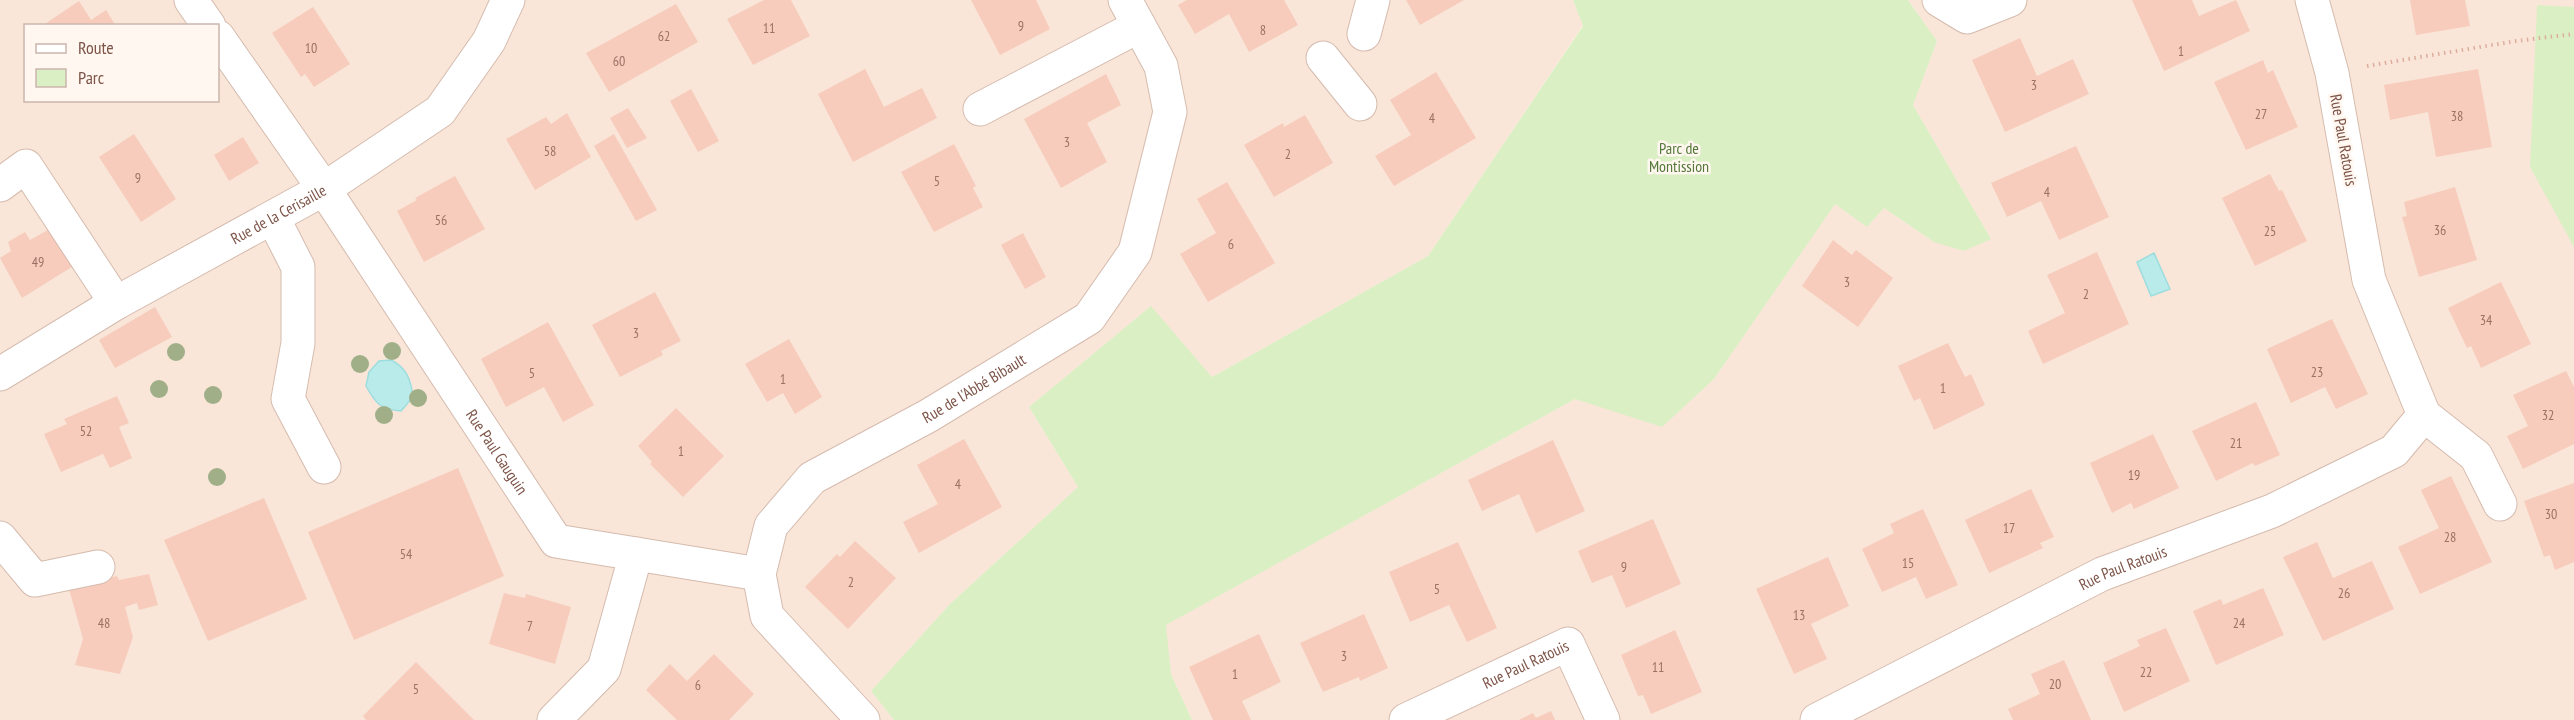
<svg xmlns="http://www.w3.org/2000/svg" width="2574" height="720" viewBox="0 0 2574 720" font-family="'PT Sans Narrow',sans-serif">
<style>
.residential{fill:#f9e6d8;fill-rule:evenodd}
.green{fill:#dbefc4}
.water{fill:#b9ebeb;stroke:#9eddde;stroke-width:1.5}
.building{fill:#f7ccbc}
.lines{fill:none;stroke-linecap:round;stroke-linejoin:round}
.minor-casing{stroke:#d5bbae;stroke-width:35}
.path{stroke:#ddae9e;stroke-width:4;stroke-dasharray:1.5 4.5;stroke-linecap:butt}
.minor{stroke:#fff;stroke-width:33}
.tree{fill:#a0af88}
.labels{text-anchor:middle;stroke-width:5;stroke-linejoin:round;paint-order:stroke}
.number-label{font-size:14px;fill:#9c7265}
.street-label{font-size:16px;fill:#7d5448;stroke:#fff7f0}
.park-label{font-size:16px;fill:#537739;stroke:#fff7f0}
</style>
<rect width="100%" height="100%" fill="#fff3e8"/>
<g class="residential">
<path d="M0 0H1573L1583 25 1428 256 1212 377 1150 307 1029 407 1078 487 950 604 871 691 894 720H0ZM26 26H218V100H26Z"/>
<polygon points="1908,0 2574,0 2574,720 1192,720 1171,674 1165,625 1575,399 1662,426 1714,379 1835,203 1867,227 1884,208 1934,242 1991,239 1913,105 1937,41"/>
</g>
<g class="green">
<polygon points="1573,0 1908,0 1937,41 1913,105 1991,239 1964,251 1934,242 1884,208 1867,227 1835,204 1714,379 1662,427 1575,399 1166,625 1171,674 1192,720 894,720 871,691 950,604 1078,487 1029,407 1151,306 1212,377 1428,256 1583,26"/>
<polygon points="2537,5 2574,7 2574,247 2530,167"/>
</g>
<g class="water">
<polygon points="2154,253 2170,289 2151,296 2137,262"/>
<path d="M391 360C407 368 411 380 413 397L401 411C380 409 376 404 366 386L369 372 379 361Z"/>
</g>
<g class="building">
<polygon points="764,0 791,0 810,36 753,65 727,19"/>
<polygon points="971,0 1036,0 1050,29 1000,55"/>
<polygon points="1187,0 1284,0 1298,25 1249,52 1229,14 1195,34 1178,5"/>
<polygon points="1406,0 1464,0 1420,25"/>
<polygon points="2132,0 2192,0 2199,16 2236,0 2250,31 2164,71"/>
<polygon points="2410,0 2465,0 2470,26 2416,35"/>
<polygon points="79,1 91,20 106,10 116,26 42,26"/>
<polygon points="676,4 698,42 609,92 586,53"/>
<polygon points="313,7 350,64 314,87 305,74 301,77 272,33"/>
<polygon points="2020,38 2037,76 2073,59 2089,94 2005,132 1972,60"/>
<polygon points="2263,60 2268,73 2273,70 2298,127 2246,150 2214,82"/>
<polygon points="865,69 884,107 922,88 937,118 853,162 818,94"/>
<polygon points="2478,69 2492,147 2436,157 2428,112 2390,120 2384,85"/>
<polygon points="1436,72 1476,138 1394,186 1375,156 1411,135 1390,100"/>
<polygon points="1106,74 1121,105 1087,123 1107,162 1061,188 1024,119"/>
<polygon points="691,89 719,141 698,152 670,101"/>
<polygon points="628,108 647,138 627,148 610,118"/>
<polygon points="567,113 591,157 535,190 506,139 546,117 551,124"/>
<polygon points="1305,115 1333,163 1274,197 1244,145 1283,123 1284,127"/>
<polygon points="134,134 176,199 141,222 99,157"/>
<polygon points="614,134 657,210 636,221 594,146"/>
<polygon points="243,137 259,163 229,181 214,155"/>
<polygon points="954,144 976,186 973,188 983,207 934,232 901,172"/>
<polygon points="2076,146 2109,217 2059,240 2041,201 2007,217 1991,183"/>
<polygon points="2270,174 2279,191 2282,190 2307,241 2255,266 2222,198"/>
<polygon points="455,176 485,229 424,262 397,211 417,200 415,198"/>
<polygon points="1227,182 1275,263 1208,302 1180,254 1216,233 1197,199"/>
<polygon points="2455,187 2477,260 2419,277 2402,217 2407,216 2404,202"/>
<polygon points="53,227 75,265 22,298 0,258 11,251 8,242 25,232 30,240"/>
<polygon points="1023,233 1046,277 1025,289 1001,245"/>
<polygon points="1833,240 1852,255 1856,250 1893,278 1858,327 1802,286"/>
<polygon points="2097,252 2129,324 2043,364 2028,331 2065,313 2047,275"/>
<polygon points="2501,282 2531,344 2481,368 2471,346 2467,348 2448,308"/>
<polygon points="655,292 681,341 661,351 663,355 620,377 592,325"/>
<polygon points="155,307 172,337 115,368 99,340"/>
<polygon points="2332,319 2368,394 2336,409 2325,387 2291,403 2267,349"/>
<polygon points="548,322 594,405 563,422 544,387 506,407 481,359"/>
<polygon points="789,339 822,397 795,414 783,393 767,402 745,364"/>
<polygon points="1948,343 1965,377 1971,374 1985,405 1934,430 1920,398 1914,401 1898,366"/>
<polygon points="2566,371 2574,387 2574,444 2523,469 2507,436 2528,426 2513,395"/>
<polygon points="117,396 129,423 119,427 132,458 110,468 103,454 61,472 44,434 67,424 64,419"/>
<polygon points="2256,402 2280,455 2255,466 2253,463 2216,481 2192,431"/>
<polygon points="676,408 724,456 683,497 650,464 652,462 638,446"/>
<polygon points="2153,434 2179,488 2134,509 2131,503 2112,513 2090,463"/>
<polygon points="964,439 1002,507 919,553 903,522 938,504 917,465"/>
<polygon points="1553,440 1585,511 1536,533 1519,494 1482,511 1468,480"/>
<polygon points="458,468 504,576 354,640 308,532"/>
<polygon points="2451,476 2492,562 2420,594 2398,547 2439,528 2421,490"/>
<polygon points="2574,483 2574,562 2555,570 2550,555 2544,557 2524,501"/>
<polygon points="2031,489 2054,537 2040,543 2043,548 1989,573 1965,520"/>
<polygon points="264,498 307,599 208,641 164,540"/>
<polygon points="1923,509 1958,585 1926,599 1916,577 1882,592 1862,549 1894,533 1890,524"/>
<polygon points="1653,519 1681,584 1626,608 1612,575 1592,583 1578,551"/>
<polygon points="855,541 896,578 848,629 805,587 837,554 840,557"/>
<polygon points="1458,542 1497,628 1467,642 1449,605 1410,622 1389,572"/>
<polygon points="2317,542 2333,578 2372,561 2394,609 2323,641 2283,557"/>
<polygon points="1828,557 1849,606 1811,624 1827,659 1794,674 1756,589"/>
<polygon points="149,574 158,605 139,610 137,603 125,607 133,637 120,674 75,665 83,639 69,589 117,576 119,580"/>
<polygon points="2263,588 2284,635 2216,665 2193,611 2221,599 2223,605"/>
<polygon points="504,593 525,598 526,594 571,607 555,664 489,644"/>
<polygon points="1364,614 1388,668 1360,681 1359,677 1323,692 1300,643"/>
<polygon points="2166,628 2190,681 2124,712 2103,663 2140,646 2137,640"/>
<polygon points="1675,630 1702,692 1651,714 1643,695 1638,696 1621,655"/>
<polygon points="1259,634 1281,682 1242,701 1251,720 1213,720 1189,667"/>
<polygon points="714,654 754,694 729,720 677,720 646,690 670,664 687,681"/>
<polygon points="2064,660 2091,720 2013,720 2008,709 2040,694 2031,674"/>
<polygon points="416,662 474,720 366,720 363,716"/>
<polygon points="1551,711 1555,720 1519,720 1533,713 1536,718"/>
</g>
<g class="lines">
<g class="minor-casing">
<g id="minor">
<polyline points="191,0 209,26"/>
<polyline points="1939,0 1967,17 2010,0"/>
<polyline points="1364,34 1373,0"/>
<path id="s1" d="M218 37 324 189 556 541 759 574"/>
<polyline points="1323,58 1360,104"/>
<polyline points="980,109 1139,26"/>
<polyline points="0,185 26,166 116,303"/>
<polyline points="273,218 298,267 298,343 288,399 324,467"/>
<path id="s2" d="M0 374 116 303 324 189 440 111 489 41 508 0"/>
<polyline points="2424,415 2476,456 2500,504"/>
<polyline points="0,538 35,580 98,567"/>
<polyline points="554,720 604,669 636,554"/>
<path id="s3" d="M863 720 767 616 759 574 771 526 812 478 928 416 1089 318 1135 252 1170 112 1161 66 1125 0"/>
<path id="s4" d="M1406 720 1568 644 1603 720"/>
<path id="s5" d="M1817 720 2102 574 2272 511 2394 451 2424 415 2369 280 2332 73 2312 0"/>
</g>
</g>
<polyline class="path" points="2367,66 2516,41 2574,34"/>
<use href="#minor" class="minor"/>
</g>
<g class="tree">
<circle cx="392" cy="351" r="9"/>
<circle cx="176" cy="352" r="9"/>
<circle cx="360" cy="364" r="9"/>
<circle cx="159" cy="389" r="9"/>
<circle cx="213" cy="395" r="9"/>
<circle cx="418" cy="398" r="9"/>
<circle cx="384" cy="415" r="9"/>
<circle cx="217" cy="477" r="9"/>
</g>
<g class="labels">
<g class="number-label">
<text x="1021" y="31">9</text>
<text x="769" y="33">11</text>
<text x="1263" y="35">8</text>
<text x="664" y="41">62</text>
<text x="311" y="53">10</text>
<text x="2181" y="56">1</text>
<text x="619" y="66">60</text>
<text x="2034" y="90">3</text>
<text x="2261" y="119">27</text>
<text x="2457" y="121">38</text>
<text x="1432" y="123">4</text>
<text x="1067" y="147">3</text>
<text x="550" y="156">58</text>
<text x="1288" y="159">2</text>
<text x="138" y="183">9</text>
<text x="937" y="186">5</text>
<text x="2047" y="197">4</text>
<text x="441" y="225">56</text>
<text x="2440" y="235">36</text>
<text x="2270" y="236">25</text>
<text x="1231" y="249">6</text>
<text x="38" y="267">49</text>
<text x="1847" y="287">3</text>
<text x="2086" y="299">2</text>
<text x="2486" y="325">34</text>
<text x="636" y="338">3</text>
<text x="2317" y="377">23</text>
<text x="532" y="378">5</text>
<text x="783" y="384">1</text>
<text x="1943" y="393">1</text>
<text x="2548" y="420">32</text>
<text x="86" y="436">52</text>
<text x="2236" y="448">21</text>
<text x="681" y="456">1</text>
<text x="2134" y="480">19</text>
<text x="958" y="489">4</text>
<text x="2551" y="519">30</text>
<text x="2009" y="533">17</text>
<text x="2450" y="542">28</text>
<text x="406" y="559">54</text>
<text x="1908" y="568">15</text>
<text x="1624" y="572">9</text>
<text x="851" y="587">2</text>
<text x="1437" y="594">5</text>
<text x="2344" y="598">26</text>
<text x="1799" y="620">13</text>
<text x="104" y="628">48</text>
<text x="2239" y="628">24</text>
<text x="530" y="631">7</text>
<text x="1344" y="661">3</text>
<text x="1658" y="672">11</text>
<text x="2146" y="677">22</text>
<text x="1235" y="679">1</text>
<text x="2055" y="689">20</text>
<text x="698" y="690">6</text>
<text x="416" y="694">5</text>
</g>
<g class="street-label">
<text transform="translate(2344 140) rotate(80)" y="6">Rue Paul Ratouis</text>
<text dy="6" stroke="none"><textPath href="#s2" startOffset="321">Rue de la Cerisaille</textPath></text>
<text dy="6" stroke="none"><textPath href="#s3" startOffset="482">Rue de l'Abbé Bibault</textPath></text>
<text dy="6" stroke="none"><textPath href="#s1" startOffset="500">Rue Paul Gauguin</textPath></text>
<text dy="6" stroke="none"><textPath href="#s5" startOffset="342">Rue Paul Ratouis</textPath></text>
<text dy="6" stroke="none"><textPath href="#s4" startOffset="132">Rue Paul Ratouis</textPath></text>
</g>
<g class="park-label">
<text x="1679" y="154">Parc de<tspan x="1679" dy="18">Montission</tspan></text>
</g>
</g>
<rect x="24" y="24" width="195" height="78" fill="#fff7f0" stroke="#cbb6ad" stroke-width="1.5"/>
<rect x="36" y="44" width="30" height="9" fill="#ffffff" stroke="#cbb6ad" stroke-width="1.5"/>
<text x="78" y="54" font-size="18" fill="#7d5448">Route</text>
<rect x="36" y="69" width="30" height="18" fill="#dbefc4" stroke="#cbb6ad" stroke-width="1.5"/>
<text x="78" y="84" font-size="18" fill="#7d5448">Parc</text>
</svg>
